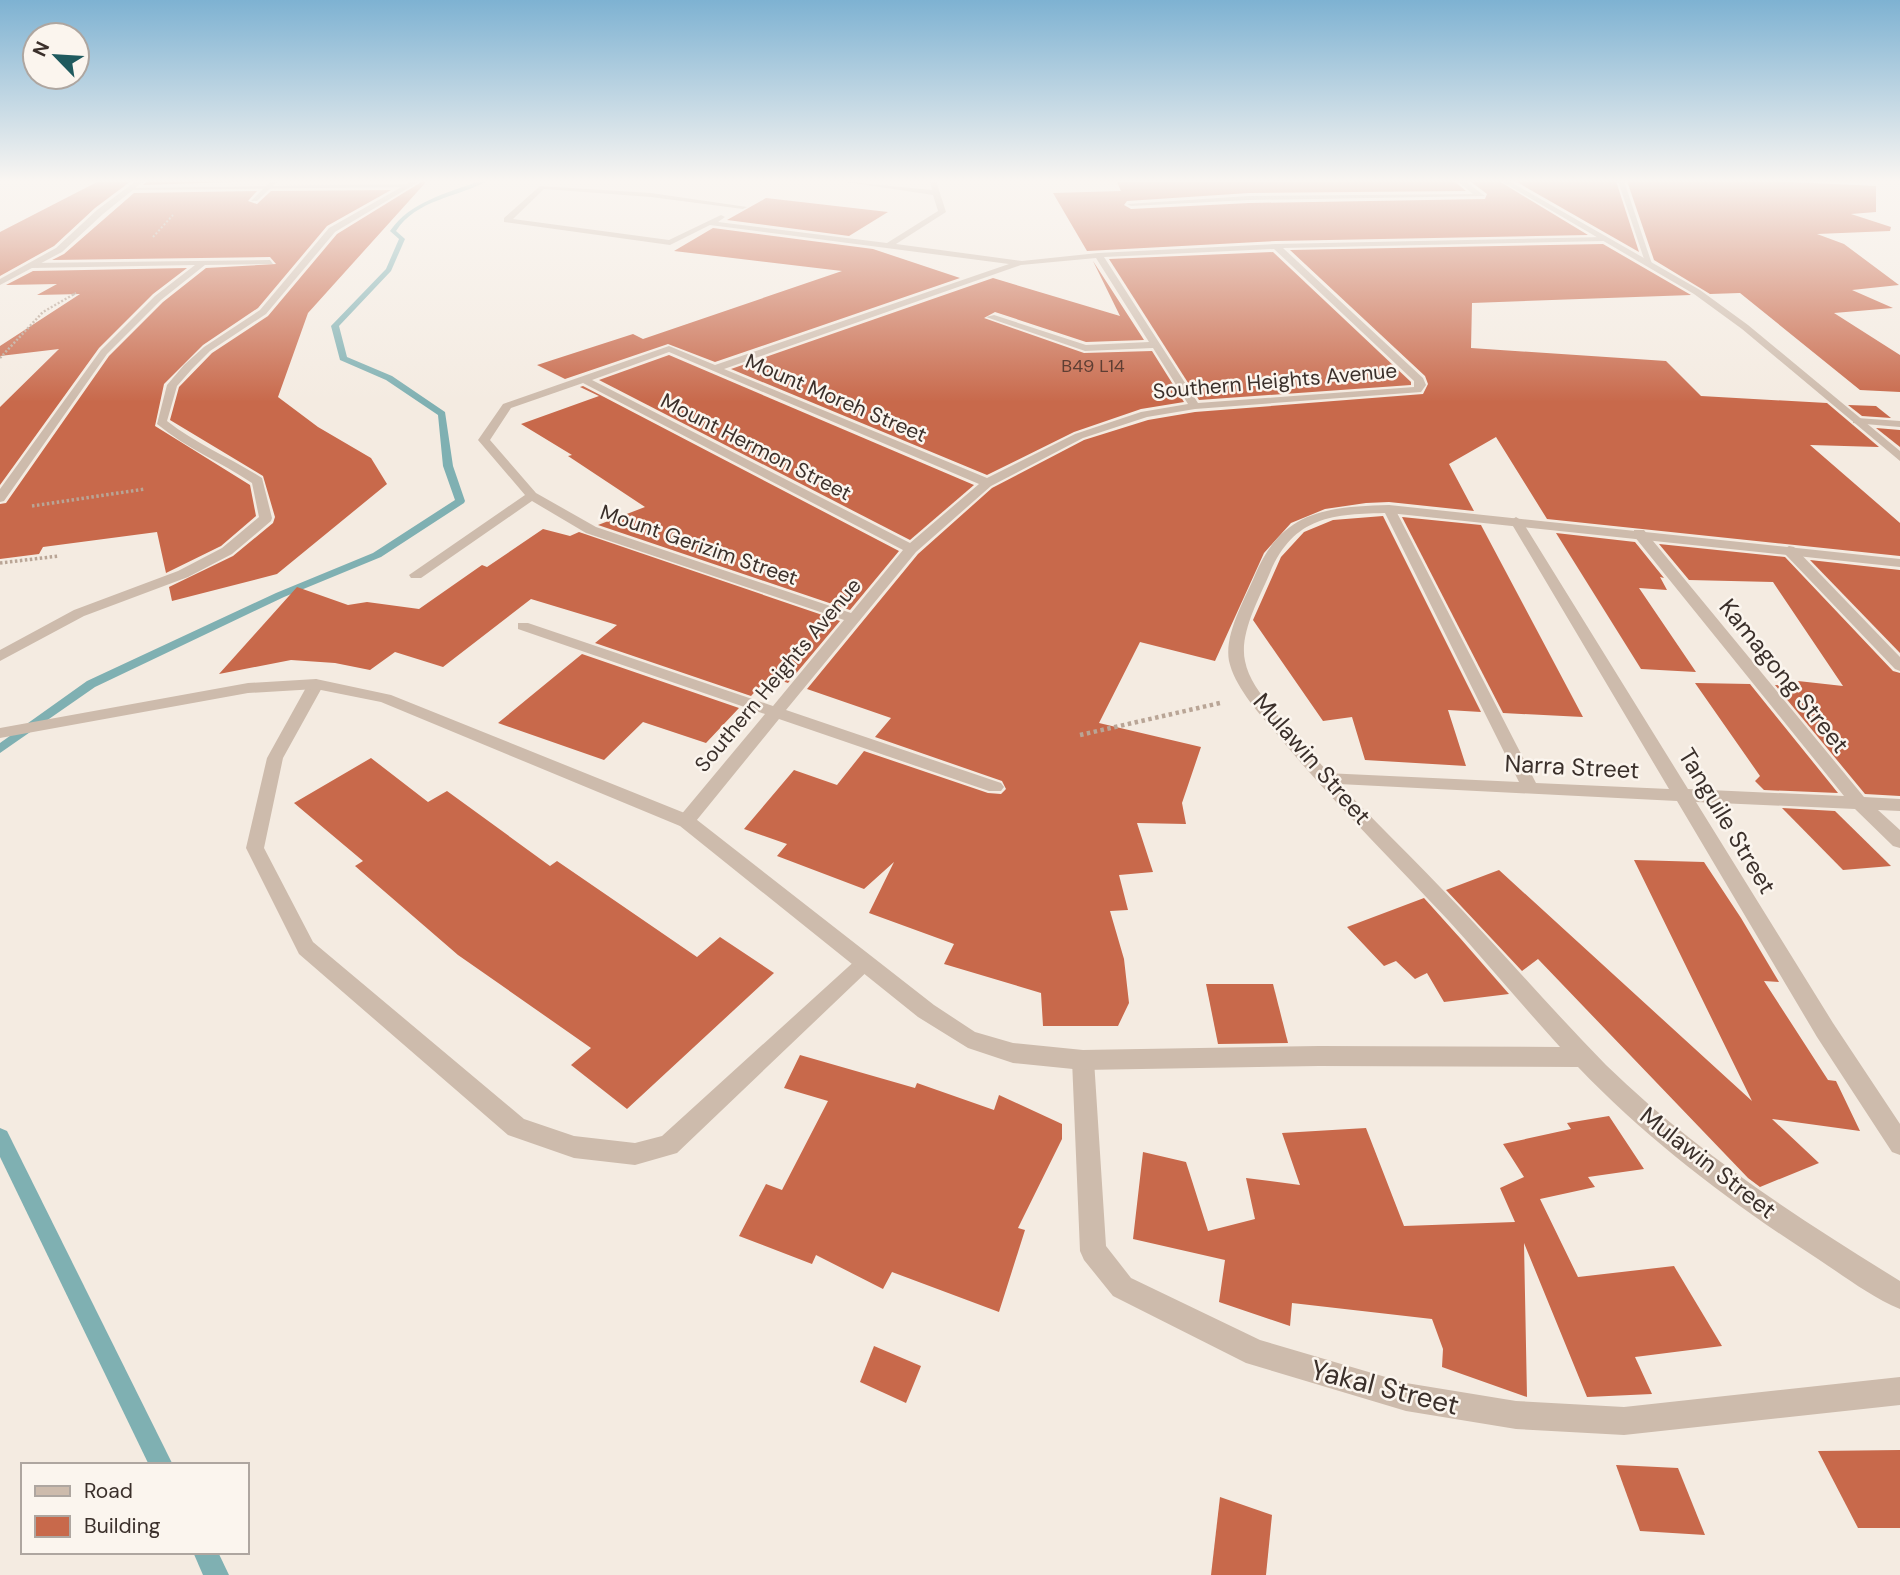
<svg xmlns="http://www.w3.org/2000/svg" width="1900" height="1575" viewBox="0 0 1900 1575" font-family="'DM Sans',sans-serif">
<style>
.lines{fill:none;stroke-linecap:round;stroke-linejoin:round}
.stream{fill:#7fb0b2;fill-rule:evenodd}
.building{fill:#c8694b}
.path-far3{stroke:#b9a596;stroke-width:2;stroke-dasharray:2 2;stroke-linecap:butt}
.path-far2{stroke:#b9a596;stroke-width:2.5;stroke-dasharray:2 2;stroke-linecap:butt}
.path-far1{stroke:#b9a596;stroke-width:3.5;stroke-dasharray:2.5 2.5;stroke-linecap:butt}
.path{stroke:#b9a596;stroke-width:4.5;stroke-dasharray:3.5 3.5;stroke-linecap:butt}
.service{fill:#cdbbac;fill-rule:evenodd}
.minor{fill:#cdbbac;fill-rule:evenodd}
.tertiary{fill:#cdbbac;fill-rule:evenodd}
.labels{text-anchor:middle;stroke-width:5;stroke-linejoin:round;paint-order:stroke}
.far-number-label{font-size:18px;fill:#5e3e33}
.far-street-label{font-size:21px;fill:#3b302b;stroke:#fbf5ee}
.street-label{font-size:24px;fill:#3b302b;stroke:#fbf5ee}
.near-street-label{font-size:28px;fill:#3b302b;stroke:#fbf5ee}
</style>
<rect width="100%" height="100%" fill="#f4ebe1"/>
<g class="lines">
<g class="stream">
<path d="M479 181H487C456 198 417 199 396 231L405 239 391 271 339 326 347 357 392 376 445 412 453 466 465 501 464 503 381 557 284 597 95 687 0 753V743L87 681 276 593 373 553 455 500 443 466 438 415 386 380 340 360 331 326 386 269 399 239 390 231C411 201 446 194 479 181Z"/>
<polygon points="0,1128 7,1131 173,1465 149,1465 0,1157"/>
<polygon points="193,1552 218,1552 229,1575 203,1575"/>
</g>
</g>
<g class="building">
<polygon points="99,181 131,181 95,208 54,246 0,276 0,232"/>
<polygon points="147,181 267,181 143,185"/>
<polygon points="423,181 427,181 308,313 278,397 318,427 371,458 387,484 277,574 172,601 169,587 233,556 273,523 275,517 263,476 170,420 179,387 212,353 268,316 337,234"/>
<polygon points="1454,181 1466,191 1249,193 1127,201 1124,205 1131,209 1249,203 1485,199 1487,194 1470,181 1499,181 1588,235 1276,241 1087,251 1053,193 1121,191 1117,182"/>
<polygon points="1515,181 1616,181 1639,252"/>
<polygon points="1627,181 1773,181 1876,186 1876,212 1851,214 1891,227 1890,231 1817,234 1844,244 1899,285 1852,290 1893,308 1834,313 1900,355 1900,392 1860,390 1740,293 1710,294 1654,260"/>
<polygon points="391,190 327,226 258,308 203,345 164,384 155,426 250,485 256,516 221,546 166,573 157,532 43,547 39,554 0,559 0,504 6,503 109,356 163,302 206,268 276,264 270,257 52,260 64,254 134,193 257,191 248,201 257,204 271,191"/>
<polygon points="766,198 888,212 849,236 727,220"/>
<polygon points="713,228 873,249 960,278 715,362 668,344 565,379 537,365 633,334 643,339 842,271 674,251"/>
<polygon points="1603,244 1691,295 1472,303 1471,348 1666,361 1701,396 1827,403 1879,447 1810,445 1900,523 1900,556 1547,519 1496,437 1449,464 1474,511 1389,502 1366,503 1325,509 1291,523 1264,553 1215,661 1140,642 1099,723 1201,747 1182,803 1186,824 1137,823 1153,872 1119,875 1128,910 1110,911 1124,959 1129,1003 1118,1026 1043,1026 1041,993 944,964 954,944 869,913 894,862 864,889 777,856 787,844 744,829 794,770 837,785 864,751 988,793 1001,794 1006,789 1002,781 875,737 891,718 807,689 918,554 992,488 1084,440 1148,420 1195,412 1423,394 1428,384 1425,376 1290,250"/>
<polygon points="1273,252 1411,382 1411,385 1199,400 1109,259"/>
<polygon points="1093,261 1144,340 1086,342 995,312 984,318 1084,353 1152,351 1184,402 1141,409 1074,432 987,475 731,369 993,278 1120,316"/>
<polygon points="187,268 153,294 99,348 0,485 0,407 59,349 0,356 0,346 80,294 37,295 57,284 6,285 33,271"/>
<polygon points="669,355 974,485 910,540 599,380"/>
<polygon points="583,386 899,551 850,610 598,525 645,507 568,456 572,455 521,424 599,396 580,387"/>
<polygon points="1848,405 1876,406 1891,418 1862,416"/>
<polygon points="1876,428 1900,430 1900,447"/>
<polygon points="1383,516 1481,712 1448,710 1466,766 1365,760 1352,717 1323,721 1253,620 1281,557 1304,532 1333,520"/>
<polygon points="1402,517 1481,525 1583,717 1503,713"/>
<polygon points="543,529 570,536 579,532 840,621 788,683 769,677 751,696 595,643 617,625 531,599 443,667 395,652 370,670 335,663 291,660 219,674 297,587 348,605 367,602 419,609 482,565 487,567"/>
<polygon points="1556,533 1635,542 1664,578 1660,577 1667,590 1639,588 1696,672 1641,669"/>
<polygon points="1659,544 1785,557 1893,671 1900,673 1900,796 1865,794 1775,685 1801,686 1798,681 1843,686 1773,582 1689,580"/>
<polygon points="1810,560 1900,570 1900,653"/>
<polygon points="582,654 739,708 706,743 643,722 604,760 498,723"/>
<polygon points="1695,683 1750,684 1838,793 1764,790 1755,781 1760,776"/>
<polygon points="371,758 428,802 447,791 550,866 557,861 697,957 720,937 774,973 627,1109 571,1065 591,1048 458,955 355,866 363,861 294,803"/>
<polygon points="1782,808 1835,811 1891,866 1843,870"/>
<polygon points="1634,860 1704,862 1741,918 1779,982 1764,981 1828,1080 1836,1081 1860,1131 1772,1119 1819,1163 1760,1187 1748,1178 1538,959 1522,971 1446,890 1499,870 1752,1101"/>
<polygon points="1424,898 1460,938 1509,994 1444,1002 1427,973 1415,979 1396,961 1384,966 1347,927"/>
<polygon points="1206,984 1273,984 1288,1043 1218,1044"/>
<polygon points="800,1055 915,1088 917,1083 994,1110 999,1095 1062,1124 1062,1139 1018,1228 1025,1230 999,1312 892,1272 883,1289 816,1255 812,1264 739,1236 766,1184 782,1190 828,1101 784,1088"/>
<polygon points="1609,1116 1644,1169 1588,1177 1595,1187 1540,1199 1578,1277 1674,1266 1722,1346 1635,1357 1652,1394 1587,1397 1524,1243 1527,1397 1442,1367 1443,1349 1432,1319 1292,1303 1290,1326 1219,1302 1225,1260 1133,1239 1143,1152 1186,1162 1208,1231 1255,1219 1246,1178 1300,1185 1282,1133 1366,1128 1404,1226 1515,1222 1500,1188 1524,1177 1503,1144 1571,1129 1567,1123"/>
<polygon points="874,1346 921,1366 906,1403 860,1382"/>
<polygon points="1900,1450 1900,1528 1858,1528 1818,1451"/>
<polygon points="1616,1465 1678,1468 1705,1535 1640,1531"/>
<polygon points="1220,1497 1272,1515 1266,1575 1211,1575"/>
</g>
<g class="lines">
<g class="path-far3">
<polyline points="153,237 173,215"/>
<polyline points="73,295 76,293"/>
</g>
<polyline class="path-far2" points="0,358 43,312 76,293"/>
<g class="path-far1">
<polyline points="32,506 145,489"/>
<polyline points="0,563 59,556"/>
</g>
<polyline class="path" points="1080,735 1220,703"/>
<g class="service">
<polygon points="271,181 278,181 257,201 251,201"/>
<polygon points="270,260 273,264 205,265 161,300 107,354 4,501 0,502 0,489 101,350 155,296 195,265 32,268 29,263"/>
</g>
<g class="minor">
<path d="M840 181 932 190 930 182 936 181 946 212 896 244 1022 261 1098 253 1276 244 1603 237 1607 239 1603 241 1283 248 1423 378 1426 385 1421 392 1195 409 1147 417 1083 438 991 486 916 552 786 710 1001 783 1004 787 1001 791H989L779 719 692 826H680L677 821 680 816 765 714 518 629V623H528L773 706 844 620 586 533 532 501 421 578H411L409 575 525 495 478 440 503 404 669 346 715 365 1009 264 710 225 670 245 504 222V218L540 186 651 193 747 207 743 209 651 197 544 189 513 219 669 240 721 215 725 217 718 222 887 243 938 211 933 195ZM1274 249 1414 381V387L1198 403 1104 257ZM1096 258 1149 342 1086 345 994 315 986 317 1085 351 1153 348 1188 404 1141 412 1075 434 987 478 724 369 1021 265ZM669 352 979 484 910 543 592 380ZM583 383 903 550 851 613 596 527 536 493 490 440 511 408Z"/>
<polygon points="1457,181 1465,181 1485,196 1249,200 1131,206 1127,204 1249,196 1473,194"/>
<polygon points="1618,181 1624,181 1653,267 1646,265"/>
<polygon points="414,184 412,187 125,190 129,188"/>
<polygon points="1857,418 1900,421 1900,427 1853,423 1853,419"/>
<polygon points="1389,505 1395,509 1536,783 1669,789 1510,521 1516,517 1522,521 1688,789 1844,796 1634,536 1634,530 1644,530 1864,797 1900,799 1900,811 1878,810 1900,830 1900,848 1893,846 1855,809 1696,802 1833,1023 1900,1124 1900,1155 1892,1152 1817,1037 1677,801 1319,783 1316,779 1325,773 1519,782 1383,509"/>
<polygon points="1789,546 1794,547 1900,657 1900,671 1895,669 1784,553 1782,550"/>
<polygon points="316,679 324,684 283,758 264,848 313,942 524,1119 574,1136 635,1143 662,1136 858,958 865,956 872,958 875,964 677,1153 635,1165 574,1158 508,1135 299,954 246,848 267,758 308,684"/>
<polygon points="1083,1050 1091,1053 1094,1060 1106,1246 1131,1278 1260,1340 1406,1383 1516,1401 1624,1407 1900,1377 1900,1405 1624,1435 1516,1429 1406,1411 1246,1363 1113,1296 1084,1260 1080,1251 1072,1060 1075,1053"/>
</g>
<g class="tertiary">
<polygon points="136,181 144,181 103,214 62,252 0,285 0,279 56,248 97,210"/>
<path d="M412 181H420L335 232 266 314 210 351 192 369 177 386 167 421C196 444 231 458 262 478L272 518 271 521 232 554 188 577 84 616 0 661V650L74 610 178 571 222 548 259 517 252 483C221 462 186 448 157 424L167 385 184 365 204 347 260 310 329 228Z"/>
<polygon points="1501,181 1509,181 1700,290 1748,325 1900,451 1900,461 1742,329 1694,294"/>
<path d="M1389 505 1900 559V567L1389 513C1332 514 1293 516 1269 575 1259 599 1239 634 1245 661 1250 686 1272 708 1288 727 1343 792 1405 849 1463 911 1511 962 1558 1016 1606 1065 1694 1151 1795 1216 1900 1281V1309C1871 1297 1844 1276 1818 1259 1731 1203 1650 1142 1578 1067L1319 1066 1083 1070 1013 1063 968 1048 918 1017 680 826 381 702 316 689 248 693 0 738V728L248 683 316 679 391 695 692 816 934 1005 975 1032 1013 1043 1083 1050 1319 1046 1560 1047C1522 1005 1486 962 1448 920 1390 858 1329 798 1275 732 1258 712 1235 687 1229 661 1224 634 1245 599 1255 575 1282 511 1325 507 1389 505Z"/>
</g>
</g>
<linearGradient id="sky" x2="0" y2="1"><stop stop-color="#7eb2d2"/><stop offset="0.45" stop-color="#faf6f2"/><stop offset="1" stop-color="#faf6f2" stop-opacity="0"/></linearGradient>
<rect width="1900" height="402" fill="url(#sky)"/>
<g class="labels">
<g class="far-number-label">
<text x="1093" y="372">B49 L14</text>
</g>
<g class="far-street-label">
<text transform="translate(1275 381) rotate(-5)" y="7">Southern Heights Avenue</text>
<text transform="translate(836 398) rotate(23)" y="7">Mount Moreh Street</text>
<text transform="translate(756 447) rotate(27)" y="7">Mount Hermon Street</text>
<text transform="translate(699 545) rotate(19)" y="7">Mount Gerizim Street</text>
<text transform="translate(778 675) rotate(-50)" y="7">Southern Heights Avenue</text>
</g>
<g class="street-label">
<text transform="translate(1784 676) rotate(51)" y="8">Kamagong Street</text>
<text transform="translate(1312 759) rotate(49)" y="8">Mulawin Street</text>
<text transform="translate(1572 767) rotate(3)" y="8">Narra Street</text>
<text transform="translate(1727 821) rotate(59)" y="8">Tanguile Street</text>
<text transform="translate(1708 1163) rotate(38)" y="8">Mulawin Street</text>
</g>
<g class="near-street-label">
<text transform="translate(1385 1387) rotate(14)" y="10">Yakal Street</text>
</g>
</g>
<rect x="21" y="1463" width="228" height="91" fill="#fbf5ee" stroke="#aea6a0" stroke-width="2"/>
<rect x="35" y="1486" width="35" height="10" fill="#cdbbac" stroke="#aea6a0" stroke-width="2"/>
<text x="84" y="1498" font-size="21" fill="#3b302b">Road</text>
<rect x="35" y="1516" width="35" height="21" fill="#c8694b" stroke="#aea6a0" stroke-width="2"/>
<text x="84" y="1533" font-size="21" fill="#3b302b">Building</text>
<g transform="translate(56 56) rotate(295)"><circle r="33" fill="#fbf5ee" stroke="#aea6a0" stroke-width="2"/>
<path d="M0-5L12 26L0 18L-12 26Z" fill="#1f5a5e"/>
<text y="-10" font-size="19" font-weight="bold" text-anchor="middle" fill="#3b302b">N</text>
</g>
</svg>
